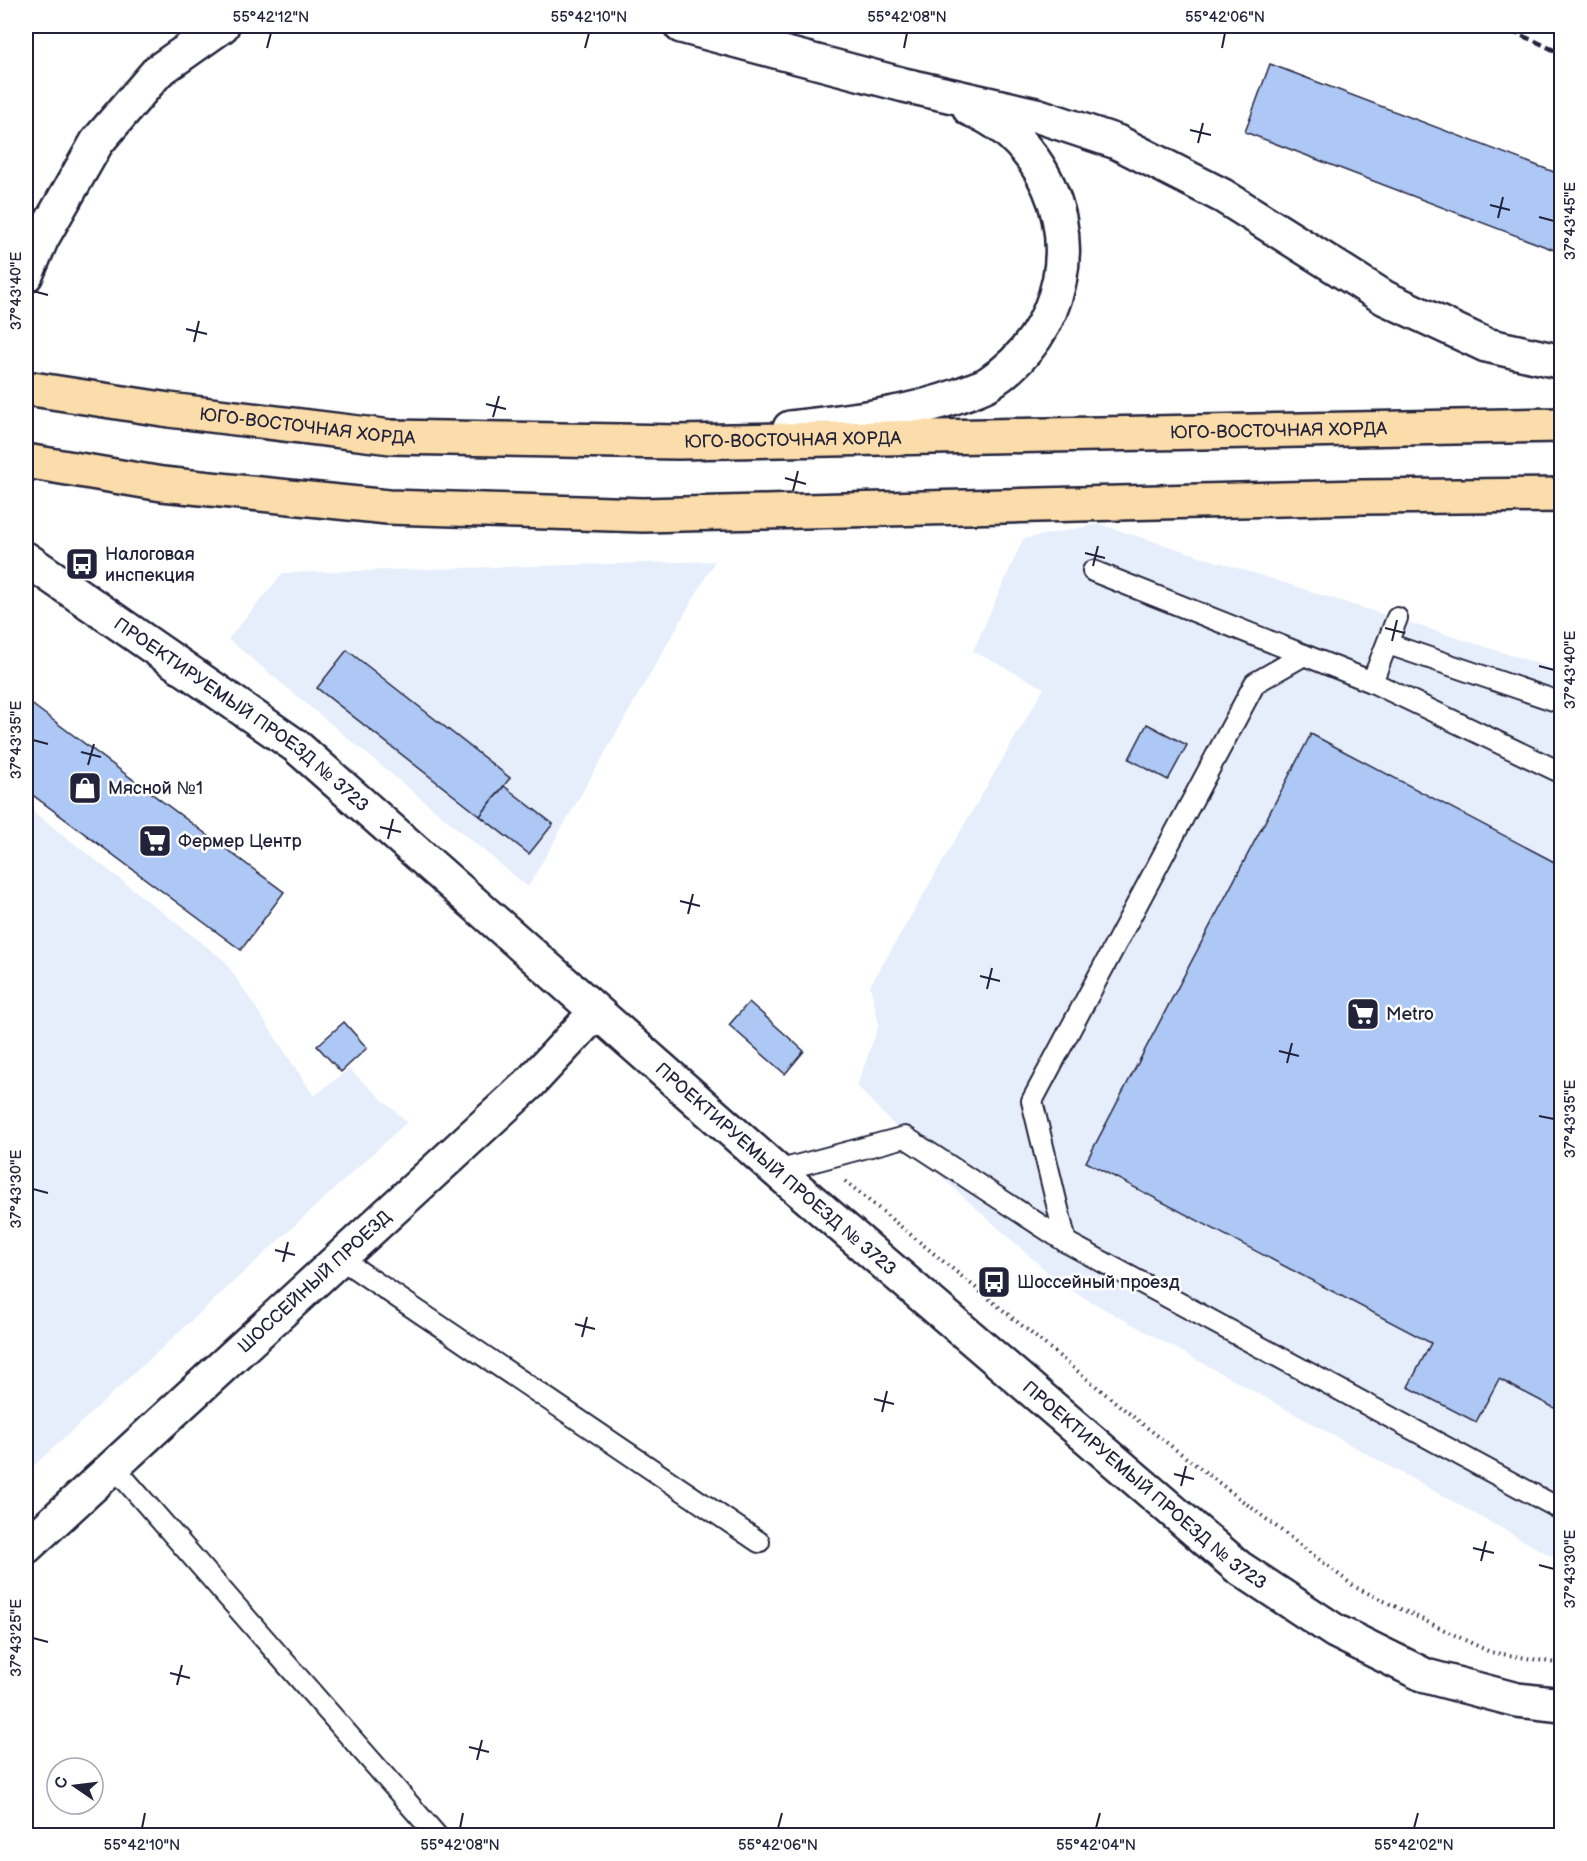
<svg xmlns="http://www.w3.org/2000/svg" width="1587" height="1861" viewBox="0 0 1587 1861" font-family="'Balsamiq Sans',sans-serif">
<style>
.built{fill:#e6eefc}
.building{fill:#adc8f5;stroke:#22223b;stroke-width:1.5}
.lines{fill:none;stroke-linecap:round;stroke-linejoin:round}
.service-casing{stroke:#22223b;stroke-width:24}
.minor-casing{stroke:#22223b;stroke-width:38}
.secondary-casing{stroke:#22223b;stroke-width:38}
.primary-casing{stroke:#22223b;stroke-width:38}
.path{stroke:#22223b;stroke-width:4;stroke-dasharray:1.5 4.5;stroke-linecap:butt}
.service{stroke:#fff;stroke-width:20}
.minor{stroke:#fff;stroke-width:33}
.secondary{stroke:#fff;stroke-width:33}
.primary{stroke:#fbddab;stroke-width:33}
.rail{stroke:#22223b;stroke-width:4.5;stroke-dasharray:9 4.5;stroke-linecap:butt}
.ticks{fill:none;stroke:#22223b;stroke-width:2}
.labels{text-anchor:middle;stroke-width:5;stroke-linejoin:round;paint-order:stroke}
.street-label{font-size:18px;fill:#22223b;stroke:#fff}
.poi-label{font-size:18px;fill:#22223b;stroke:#fff;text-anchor:start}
.neatline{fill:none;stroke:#22223b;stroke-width:2}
.ticks-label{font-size:15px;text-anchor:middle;fill:#22223b}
</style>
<rect width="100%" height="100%" fill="#fff"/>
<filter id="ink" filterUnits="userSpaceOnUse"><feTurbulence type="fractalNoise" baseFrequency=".0167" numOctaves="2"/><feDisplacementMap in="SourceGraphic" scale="12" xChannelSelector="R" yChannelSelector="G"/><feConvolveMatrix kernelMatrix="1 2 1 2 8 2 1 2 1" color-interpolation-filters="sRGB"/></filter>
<g filter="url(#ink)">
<g class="built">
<polygon points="1099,524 1561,671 1561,1560 1557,1559 1063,1286 928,1165 905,1137 857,1086 879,1024 870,986 1044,688 973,651 1023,539"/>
<polygon points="715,561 528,887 228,639 283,573"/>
<polygon points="26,806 225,961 314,1096 349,1069 407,1122 26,1473"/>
</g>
<g class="building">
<polygon points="1270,64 1562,175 1562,253 1245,132"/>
<polygon points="347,650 510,778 480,816 317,688"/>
<polygon points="26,700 284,892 241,950 26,790"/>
<polygon points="1147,724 1187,745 1168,780 1129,759"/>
<polygon points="1311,734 1562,866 1562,1412 1499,1379 1476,1422 1408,1387 1431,1343 1086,1162"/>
<polygon points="504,786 553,824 529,854 480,816"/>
<polygon points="749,1002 804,1051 785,1074 729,1025"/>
<polygon points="344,1022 367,1048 341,1072 317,1046"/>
</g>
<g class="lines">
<g class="service-casing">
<g id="service">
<polyline points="1093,571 1304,655 1255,683 1032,1101 1066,1242 1562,1510"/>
<polyline points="1397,618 1372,682 1562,773"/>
<polyline points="1388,644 1562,703"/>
<polyline points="1304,655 1372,682"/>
<polyline points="777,1171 905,1137 1066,1242"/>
<polyline points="341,1259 759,1542"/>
<polyline points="114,1467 437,1836"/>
</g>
</g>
<g class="minor-casing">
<g id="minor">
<path id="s1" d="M26 1547 530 1083 596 1012"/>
</g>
</g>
<g class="secondary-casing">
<g id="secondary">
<polyline points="681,26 904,85 1036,115 1117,142 1223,196 1385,298 1486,345 1562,362"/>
<polyline points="26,275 42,238 97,142 158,71 222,26"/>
<path d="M790 428C847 421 906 415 960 395 969 391 981 388 989 383 1065 333 1086 234 1033 159 1017 137 996 119 970 109"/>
<path id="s2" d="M26 559 296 746 777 1171 1238 1567 1335 1631 1426 1676 1517 1700 1562 1705"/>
</g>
</g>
<g class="primary-casing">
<g id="primary">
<path id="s3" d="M26 388 169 410 391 437 678 442 1562 425"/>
<polyline points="26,461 162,484 388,507 643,515 1362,497 1562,495"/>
</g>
</g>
<polyline class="path" points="845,1181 1141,1423 1355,1587 1490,1652 1562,1664"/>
<use href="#service" class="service"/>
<use href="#minor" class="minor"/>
<use href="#secondary" class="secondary"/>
<use href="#primary" class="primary"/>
<g class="rail">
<polyline points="1497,26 1535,41 1562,54"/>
<polyline points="1560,26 1562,26"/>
</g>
</g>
</g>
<path class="ticks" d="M267 48 271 33M585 48 589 33M904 48 907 33M1222 48 1225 33M1190 130 1211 135M1198 143 1203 123M1490 205 1510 210M1539 217 1554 221M1498 218 1503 197M33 291 48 295M186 329 207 334M194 342 199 321M486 404 506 409M493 417 499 396M785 478 806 484M793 491 798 471M1085 553 1105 558M1093 566 1098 546M1385 628 1405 633M1392 641 1397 620M1539 666 1554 670M33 740 48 744M81 752 101 757M88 765 94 744M380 827 401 832M388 839 393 819M680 901 700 906M688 914 693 894M980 976 1000 981M987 989 992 968M1279 1051 1299 1056M1287 1063 1292 1043M1539 1116 1554 1119M33 1189 48 1193M275 1250 295 1255M283 1262 288 1242M575 1324 595 1329M582 1337 587 1317M874 1399 894 1404M882 1412 887 1391M1174 1474 1194 1479M1181 1486 1186 1466M1473 1548 1494 1553M1481 1561 1486 1541M1539 1565 1554 1569M33 1638 48 1642M170 1673 190 1678M177 1685 182 1665M469 1747 489 1752M477 1760 482 1740M142 1828 145 1813M460 1828 463 1813M778 1828 782 1813M1096 1828 1100 1813M1414 1828 1418 1813"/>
<defs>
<g id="bus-square" transform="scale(1.725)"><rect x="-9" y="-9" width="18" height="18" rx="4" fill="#22223b" stroke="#fff"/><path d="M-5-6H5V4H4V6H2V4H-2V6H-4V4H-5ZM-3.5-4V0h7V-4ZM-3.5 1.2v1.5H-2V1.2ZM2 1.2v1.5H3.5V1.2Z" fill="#fff"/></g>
<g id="shop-square" transform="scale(1.725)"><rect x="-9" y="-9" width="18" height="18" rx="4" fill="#22223b" stroke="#fff"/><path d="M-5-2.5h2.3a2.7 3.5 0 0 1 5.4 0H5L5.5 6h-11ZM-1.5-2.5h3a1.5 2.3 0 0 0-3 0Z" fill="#fff"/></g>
<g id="supermarket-square" transform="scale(1.725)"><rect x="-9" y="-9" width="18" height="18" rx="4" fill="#22223b" stroke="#fff"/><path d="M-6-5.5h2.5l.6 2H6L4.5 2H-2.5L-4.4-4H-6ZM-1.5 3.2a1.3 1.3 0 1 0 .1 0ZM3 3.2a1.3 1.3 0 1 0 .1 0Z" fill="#fff"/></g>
</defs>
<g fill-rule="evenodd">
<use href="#bus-square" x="82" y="564"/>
<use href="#shop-square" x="85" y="788"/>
<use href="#supermarket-square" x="155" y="841"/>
<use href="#supermarket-square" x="1363" y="1014"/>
<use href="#bus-square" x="994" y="1282"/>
</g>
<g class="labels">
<g class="street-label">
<text dy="6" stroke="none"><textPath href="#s3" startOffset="284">ЮГО-ВОСТОЧНАЯ ХОРДА</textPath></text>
<text dy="6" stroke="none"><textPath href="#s3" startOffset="1256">ЮГО-ВОСТОЧНАЯ ХОРДА</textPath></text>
<text dy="6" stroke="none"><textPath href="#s3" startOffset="770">ЮГО-ВОСТОЧНАЯ ХОРДА</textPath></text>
<text dy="6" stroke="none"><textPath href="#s2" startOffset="266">ПРОЕКТИРУЕМЫЙ ПРОЕЗД № 3723</textPath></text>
<text dy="6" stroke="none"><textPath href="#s2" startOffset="968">ПРОЕКТИРУЕМЫЙ ПРОЕЗД № 3723</textPath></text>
<text dy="6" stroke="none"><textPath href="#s1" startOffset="392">ШОССЕЙНЫЙ ПРОЕЗД</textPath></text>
<text dy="6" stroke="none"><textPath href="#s2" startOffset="1454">ПРОЕКТИРУЕМЫЙ ПРОЕЗД № 3723</textPath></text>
</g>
<g class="poi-label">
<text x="105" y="560">Налоговая<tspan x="105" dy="21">инспекция</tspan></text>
<text x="108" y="794">Мясной №1</text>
<text x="178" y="847">Фермер Центр</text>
<text x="1386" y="1020">Metro</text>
<text x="1017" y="1288">Шоссейный проезд</text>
</g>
</g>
<rect width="1587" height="1861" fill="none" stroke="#fff" stroke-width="66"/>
<g transform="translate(75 1786) rotate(284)"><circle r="28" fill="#ffffff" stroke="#a7a7b1" stroke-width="1.5"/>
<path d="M0-4.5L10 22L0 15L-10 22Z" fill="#22223b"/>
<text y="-9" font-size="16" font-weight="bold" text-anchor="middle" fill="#22223b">С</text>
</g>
<rect x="33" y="33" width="1521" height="1795" class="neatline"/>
<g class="ticks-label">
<text x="271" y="22">55°42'12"N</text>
<text x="589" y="22">55°42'10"N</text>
<text x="907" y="22">55°42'08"N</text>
<text x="1225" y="22">55°42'06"N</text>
<text transform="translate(1570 221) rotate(-90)" y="5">37°43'45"E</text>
<text transform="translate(16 291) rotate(-90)" y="5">37°43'40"E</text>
<text transform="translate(1570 670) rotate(-90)" y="5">37°43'40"E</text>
<text transform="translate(16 740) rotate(-90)" y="5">37°43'35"E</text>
<text transform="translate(1570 1119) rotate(-90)" y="5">37°43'35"E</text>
<text transform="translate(16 1189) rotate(-90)" y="5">37°43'30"E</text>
<text transform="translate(1570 1569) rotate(-90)" y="5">37°43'30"E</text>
<text transform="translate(16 1638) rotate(-90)" y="5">37°43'25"E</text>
<text x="142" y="1850">55°42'10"N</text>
<text x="460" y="1850">55°42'08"N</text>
<text x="778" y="1850">55°42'06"N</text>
<text x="1096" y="1850">55°42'04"N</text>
<text x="1414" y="1850">55°42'02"N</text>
</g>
</svg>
